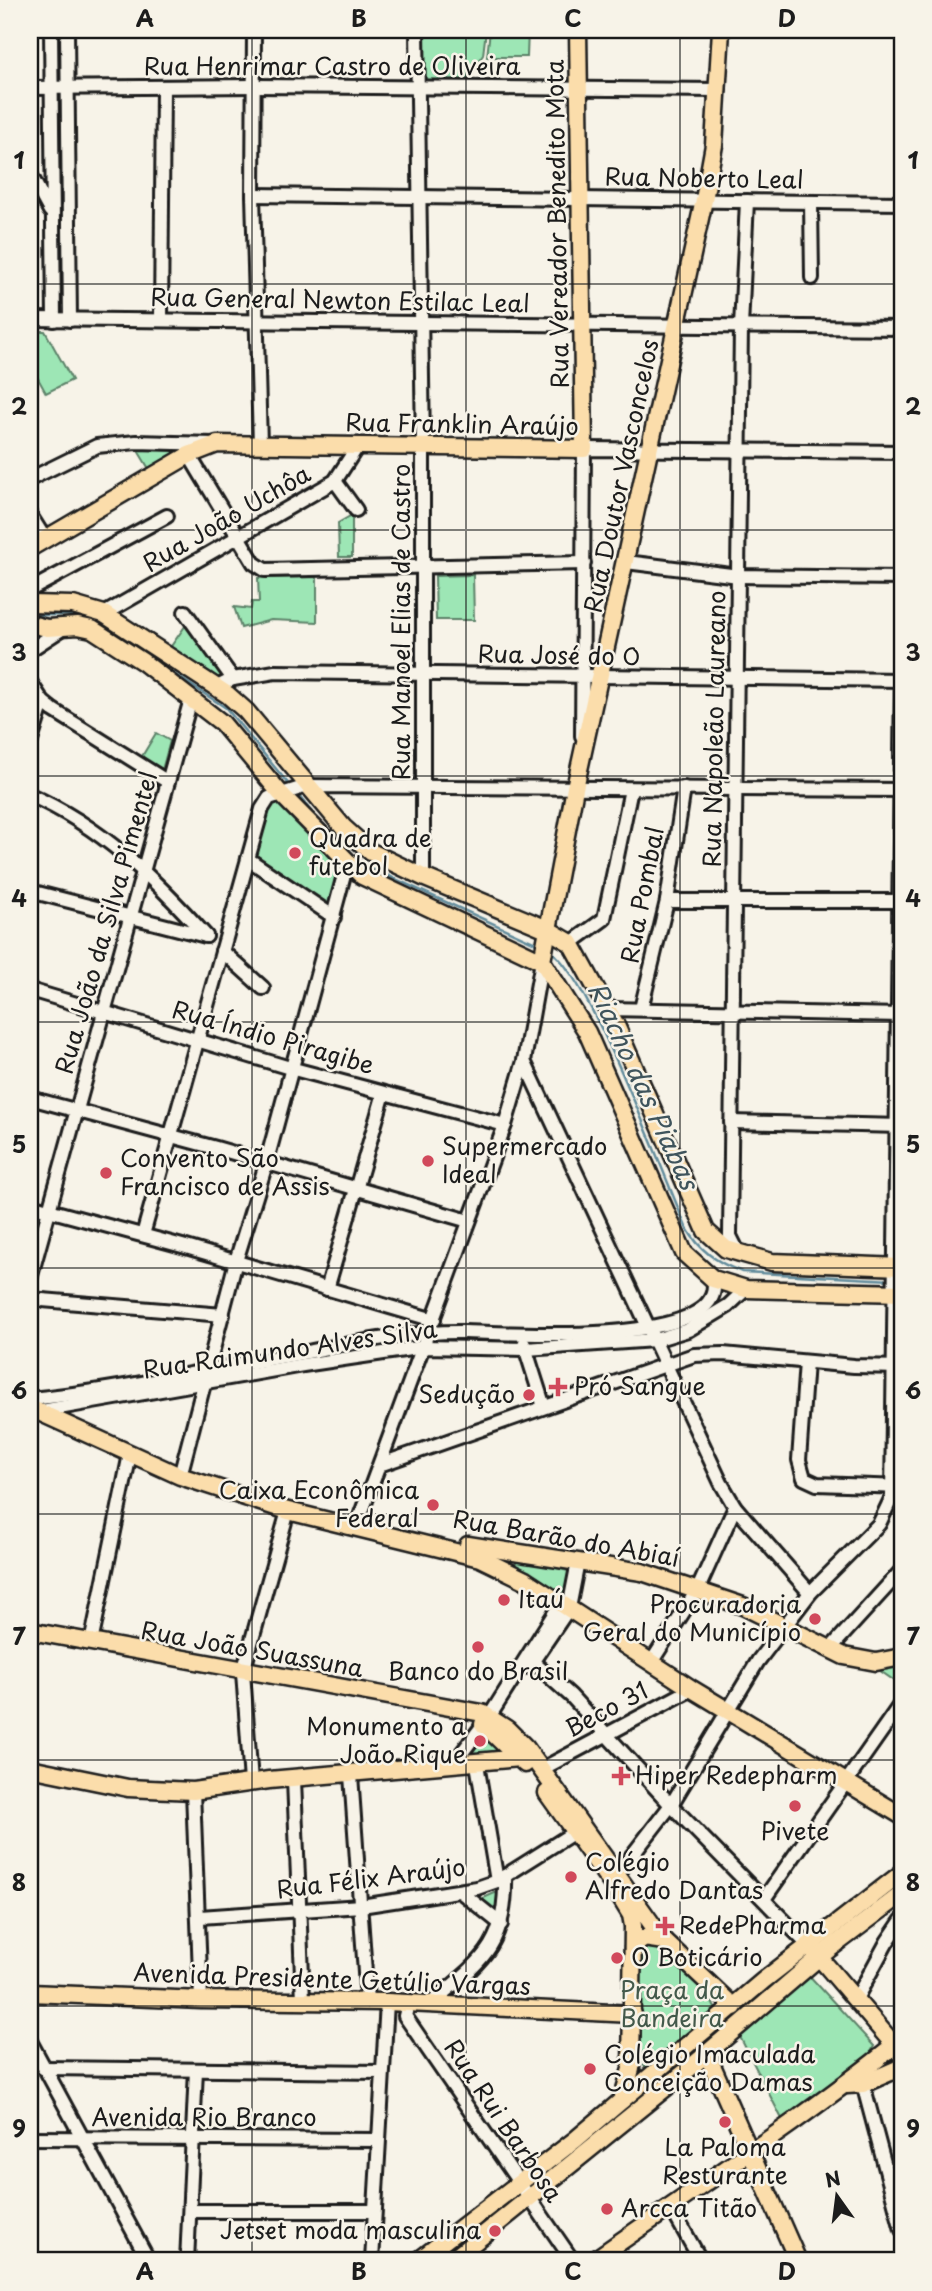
<svg xmlns="http://www.w3.org/2000/svg" width="932" height="2291" viewBox="0 0 932 2291" font-family="'Playpen Sans',sans-serif">
<style>
.green{fill:#9de6b5;stroke:#5c8168;stroke-width:2}
.lines{fill:none;stroke-linecap:round;stroke-linejoin:round}
.stream{stroke:#628c9c;stroke-width:2.5}
.minor-casing{stroke:#1c1c1c;stroke-width:18}
.major-casing{stroke:#1c1c1c;stroke-width:21}
.minor{stroke:#f7f3e8;stroke-width:12}
.major{stroke:#fbddab;stroke-width:16}
.grid{fill:none;stroke:#1c1c1c;stroke-width:2;stroke-opacity:0.55}
.poi-dot{fill:#d1495b;stroke:#f7f3e8;stroke-width:2.5}
.labels{text-anchor:middle;stroke-width:5;stroke-linejoin:round;paint-order:stroke}
.street-label{font-size:24px;fill:#1c1c1c;stroke:#f7f3e8}
.poi-label{font-size:24px;fill:#1c1c1c;stroke:#f7f3e8;text-anchor:start}
.park-label{font-size:24px;fill:#43594a;stroke:#f7f3e8}
.water-label{font-size:26px;font-style:italic;fill:#3f545c;stroke:#f7f3e8}
.neatline{fill:none;stroke:#1c1c1c;stroke-width:2.5}
.grid-label{font-size:23px;text-anchor:middle;font-weight:bold;fill:#1c1c1c}
</style>
<rect width="100%" height="100%" fill="#f7f3e8"/>
<filter id="ink" filterUnits="userSpaceOnUse"><feTurbulence type="fractalNoise" baseFrequency=".0143" numOctaves="2"/><feDisplacementMap in="SourceGraphic" scale="14" xChannelSelector="R" yChannelSelector="G"/><feConvolveMatrix kernelMatrix="1 2 1 2 8 2 1 2 1" color-interpolation-filters="sRGB"/></filter>
<g filter="url(#ink)">
<g class="green">
<polygon points="423,30 486,30 483,55 467,79 424,80"/>
<polygon points="490,30 528,30 527,57 487,57"/>
<polygon points="30,331 45,331 72,380 46,393 30,364"/>
<polygon points="193,445 151,472 137,449"/>
<polygon points="352,515 352,557 339,557 338,523"/>
<polygon points="473,575 474,620 436,620 435,576"/>
<polygon points="317,577 317,622 271,620 241,628 234,607 251,609 252,602 259,602 258,578"/>
<polygon points="188,622 225,674 217,684 167,652"/>
<polygon points="156,733 170,741 162,770 141,758"/>
<polygon points="273,803 280,803 342,870 331,910 255,858 268,808"/>
<polygon points="523,1559 568,1571 570,1577 565,1596 561,1599 519,1571 515,1566 517,1560"/>
<polygon points="902,1663 902,1686 876,1668"/>
<polygon points="480,1731 507,1754 464,1759"/>
<polygon points="499,1892 496,1913 479,1900 497,1892"/>
<polygon points="654,1945 670,1952 710,1998 716,2010 654,2064 645,2067 639,2059 641,1955 647,1947"/>
<polygon points="806,1972 874,2046 866,2063 782,2119 738,2033"/>
</g>
<g class="lines">
<g class="stream">
<polyline points="30,615 73,615 95,622"/>
<polyline points="150,658 226,708 291,787"/>
<polyline points="298,795 322,825"/>
<polyline points="358,862 540,945"/>
<path d="M549 950C588 971 664 1176 686 1227 700 1251 716 1262 742 1272L892 1280"/>
</g>
<g class="minor-casing">
<g id="minor">
<polyline points="51,30 54,320"/>
<polyline points="67,30 70,320"/>
<polyline points="254,30 253,195 260,444"/>
<polyline points="417,30 423,447 423,877"/>
<polyline points="30,88 255,86 719,90"/>
<polyline points="30,174 50,211"/>
<polyline points="253,195 902,203"/>
<polyline points="811,202 812,278"/>
<polyline points="30,319 902,328"/>
<polyline points="161,320 163,87"/>
<polyline points="189,455 254,563 265,570 584,563"/>
<polyline points="30,479 97,446 136,442 214,444"/>
<polyline points="335,481 356,510"/>
<polyline points="30,515 45,539"/>
<polyline points="626,562 739,576 902,578"/>
<polyline points="30,590 167,516"/>
<polyline points="185,612 233,679"/>
<polyline points="104,614 335,481 357,447"/>
<polyline points="30,650 65,627"/>
<polyline points="30,682 43,702 53,710 168,782"/>
<polyline points="217,687 233,679 275,672 902,680"/>
<polyline points="582,736 584,449 902,452"/>
<polyline points="30,744 43,702"/>
<path d="M30 795C101 826 155 879 206 936"/>
<polyline points="248,859 334,917"/>
<polyline points="30,891 206,936"/>
<polyline points="667,901 902,901"/>
<polyline points="571,943 604,919 631,789"/>
<polyline points="222,951 263,988"/>
<polyline points="30,990 290,1068 505,1125"/>
<polyline points="608,1009 902,1015"/>
<polyline points="641,1009 667,901 684,788"/>
<polyline points="524,1061 721,1483 735,1507 810,1593"/>
<polyline points="30,1098 216,1148 469,1221"/>
<polyline points="731,1122 902,1126"/>
<polyline points="30,1205 186,1247 434,1320"/>
<polyline points="143,1235 262,809 269,798 307,786 902,790"/>
<polyline points="739,1254 730,1236 741,327 747,201"/>
<polyline points="30,1279 191,699"/>
<polyline points="327,1289 384,1093"/>
<polyline points="30,1299 223,1315"/>
<polyline points="524,1344 544,1407"/>
<polyline points="806,1362 799,1460 804,1478 817,1484 902,1487"/>
<path d="M30 1399C123 1390 215 1368 307 1352 360 1342 412 1331 465 1332 504 1333 731 1349 713 1279"/>
<polyline points="36,1412 303,1365 424,1347 526,1349 655,1340 688,1330 728,1306 746,1289"/>
<polyline points="382,1464 694,1355 723,1354 854,1366 902,1367"/>
<polyline points="180,1476 236,1261 266,1164 347,864"/>
<polyline points="358,1522 505,1125 524,1061 542,961"/>
<polyline points="91,1643 130,1454"/>
<polyline points="830,1649 902,1570"/>
<polyline points="652,1661 698,1589 735,1507"/>
<polyline points="533,1662 571,1696 671,1805 809,1946"/>
<polyline points="529,1667 569,1608 578,1562"/>
<polyline points="455,1762 489,1717 561,1603"/>
<polyline points="477,1764 497,1881"/>
<polyline points="542,1769 692,1689"/>
<polyline points="351,1775 367,2001"/>
<polyline points="294,1780 303,2000"/>
<polyline points="251,1782 243,1672 288,1511"/>
<polyline points="193,1791 201,2000"/>
<polyline points="617,1875 671,1805 758,1661 810,1593 879,1524 892,1497 902,677"/>
<polyline points="461,1892 501,1924"/>
<polyline points="764,1899 902,1702"/>
<polyline points="200,1917 361,1906 477,1888 497,1881 573,1833"/>
<polyline points="856,1999 887,1942 902,1920"/>
<polyline points="408,2004 405,2016 573,2261"/>
<path d="M430 2004C480 1962 507 1947 505 1876"/>
<polyline points="30,2041 149,2261"/>
<polyline points="43,2068 381,2072"/>
<polyline points="863,2084 902,2230"/>
<polyline points="30,2138 377,2140"/>
<polyline points="670,2206 701,2261"/>
<polyline points="190,2211 373,2211"/>
<polyline points="187,2261 196,2070"/>
<polyline points="372,2261 387,2002"/>
</g>
</g>
<g class="major-casing">
<g id="major">
<polyline points="30,548 189,455 217,444 584,449 578,30"/>
<polyline points="30,604 73,605 104,614 228,695 246,711 343,827 371,852 423,877 547,929 571,943 615,1023 706,1231 726,1249 772,1262 902,1267"/>
<polyline points="30,624 47,628 78,626 92,629 143,662 222,723 280,793 362,876 542,961 587,1032 684,1253 713,1279 746,1289 902,1293"/>
<polyline points="542,961 575,788 704,200 714,145 721,30"/>
<polyline points="30,1408 180,1476 288,1511 480,1558 525,1580 692,1689 902,1816"/>
<polyline points="468,1545 642,1572 743,1606 844,1656 876,1662 902,1657"/>
<polyline points="30,1631 482,1713 507,1729 526,1748 664,1941"/>
<polyline points="483,1724 525,1764"/>
<polyline points="30,1768 128,1788 193,1791 269,1780 520,1758"/>
<polyline points="547,1793 614,1887 631,1915 633,1926 631,2069 622,2100"/>
<polyline points="633,1947 644,1938 664,1941 734,2007"/>
<polyline points="813,1950 902,2054"/>
<polyline points="30,1993 201,2000 387,2002 633,2014"/>
<polyline points="707,2054 798,2261"/>
<polyline points="847,2085 863,2084 902,2067"/>
<polyline points="418,2261 575,2140 764,1980 902,1873"/>
<polyline points="451,2261 684,2073 824,1953 902,1894"/>
<path d="M593 2261C693 2190 798 2123 894 2046"/>
</g>
</g>
<use href="#minor" class="minor"/>
<use href="#major" class="major"/>
</g>
</g>
<path class="grid" d="M252 30V2261M466 30V2261M680 30V2261M30 284H902M30 530H902M30 776H902M30 1022H902M30 1268H902M30 1514H902M30 1760H902M30 2006H902"/>
<g class="poi-dot">
<circle cx="295" cy="853" r="7"/>
<circle cx="428" cy="1161" r="7"/>
<circle cx="106" cy="1173" r="7"/>
<path d="M554.5 1376.5h7v7h7v7h-7v7h-7v-7h-7v-7h7z"/>
<circle cx="529" cy="1395" r="7"/>
<circle cx="433" cy="1505" r="7"/>
<circle cx="504" cy="1600" r="7"/>
<circle cx="815" cy="1619" r="7"/>
<circle cx="478" cy="1647" r="7"/>
<circle cx="480" cy="1741" r="7"/>
<path d="M617.5 1765.5h7v7h7v7h-7v7h-7v-7h-7v-7h7z"/>
<circle cx="795" cy="1806" r="7"/>
<circle cx="571" cy="1877" r="7"/>
<path d="M661.5 1915.5h7v7h7v7h-7v7h-7v-7h-7v-7h7z"/>
<circle cx="617" cy="1958" r="7"/>
<circle cx="590" cy="2069" r="7"/>
<circle cx="725" cy="2122" r="7"/>
<circle cx="607" cy="2209" r="7"/>
<circle cx="495" cy="2231" r="7"/>
</g>
<g class="labels">
<g class="street-label">
<text x="332" y="75">Rua Henrimar Castro de Oliveira</text>
<text transform="translate(704 179) rotate(1)" y="8">Rua Noberto Leal</text>
<text transform="translate(558 224) rotate(-91)" y="8">Rua Vereador Benedito Mota</text>
<text transform="translate(340 301) rotate(1)" y="8">Rua General Newton Estilac Leal</text>
<text transform="translate(462 425) rotate(1)" y="8">Rua Franklin Araújo</text>
<text transform="translate(622 476) rotate(-78)" y="8">Rua Doutor Vasconcelos</text>
<text transform="translate(227 519) rotate(-30)" y="8">Rua João Uchôa</text>
<text transform="translate(402 622) rotate(-90)" y="8">Rua Manoel Elias de Castro</text>
<text transform="translate(559 656) rotate(1)" y="8">Rua José do O</text>
<text transform="translate(715 729) rotate(-89)" y="8">Rua Napoleão Laureano</text>
<text transform="translate(643 895) rotate(-79)" y="8">Rua Pombal</text>
<text transform="translate(107 923) rotate(-74)" y="8">Rua João da Silva Pimentel</text>
<text transform="translate(273 1038) rotate(16)" y="8">Rua Índio Piragibe</text>
<text transform="translate(290 1350) rotate(-8)" y="8">Rua Raimundo Alves Silva</text>
<text transform="translate(566 1539) rotate(10)" y="8">Rua Barão do Abiaí</text>
<text transform="translate(252 1650) rotate(10)" y="8">Rua João Suassuna</text>
<text transform="translate(607 1710) rotate(-28)" y="8">Beco 31</text>
<text transform="translate(371 1879) rotate(-7)" y="8">Rua Félix Araújo</text>
<text transform="translate(332 1980) rotate(2)" y="8">Avenida Presidente Getúlio Vargas</text>
<text x="204" y="2126">Avenida Rio Branco</text>
<text transform="translate(503 2121) rotate(56)" y="8">Rua Rui Barbosa</text>
</g>
<g class="poi-label">
<text x="309" y="847">Quadra de<tspan x="309" dy="28">futebol</tspan></text>
<text x="442" y="1155">Supermercado<tspan x="442" dy="28">Ideal</tspan></text>
<text x="120" y="1167">Convento São<tspan x="120" dy="28">Francisco de Assis</tspan></text>
<text x="574" y="1395">Pró Sangue</text>
<text x="515" y="1403" text-anchor="end">Sedução</text>
<text x="419" y="1499" text-anchor="end">Caixa Econômica<tspan x="419" dy="28">Federal</tspan></text>
<text x="518" y="1608">Itaú</text>
<text x="801" y="1613" text-anchor="end">Procuradoria<tspan x="801" dy="28">Geral do Município</tspan></text>
<text x="478" y="1680" text-anchor="middle">Banco do Brasil</text>
<text x="466" y="1735" text-anchor="end">Monumento a<tspan x="466" dy="28">João Rique</tspan></text>
<text x="635" y="1784">Hiper Redepharm</text>
<text x="795" y="1840" text-anchor="middle">Pivete</text>
<text x="585" y="1871">Colégio<tspan x="585" dy="28">Alfredo Dantas</tspan></text>
<text x="679" y="1934">RedePharma</text>
<text x="631" y="1966">O Boticário</text>
<text x="604" y="2063">Colégio Imaculada<tspan x="604" dy="28">Conceição Damas</tspan></text>
<text x="725" y="2156" text-anchor="middle">La Paloma<tspan x="725" dy="28">Resturante</tspan></text>
<text x="621" y="2217">Arcca Titão</text>
<text x="481" y="2239" text-anchor="end">Jetset moda masculina</text>
</g>
<g class="park-label">
<text x="672" y="1999">Praça da<tspan x="672" dy="28">Bandeira</tspan></text>
</g>
<g class="water-label">
<text transform="translate(643 1086) rotate(65)" y="9">Riacho das Piabas</text>
</g>
</g>
<rect width="932" height="2291" fill="none" stroke="#f7f3e8" stroke-width="77"/>
<g transform="translate(837 2196) rotate(346)" stroke="#f7f3e8" stroke-width="5" paint-order="stroke">
<path d="M0-5L12 26L0 18L-12 26Z" fill="#1c1c1c"/>
<text y="-10" font-size="19" font-weight="bold" text-anchor="middle" fill="#1c1c1c">N</text>
</g>
<rect x="38" y="38" width="856" height="2214" class="neatline"/>
<g class="grid-label">
<text x="145" y="27">A</text>
<text x="359" y="27">B</text>
<text x="573" y="27">C</text>
<text x="787" y="27">D</text>
<text x="19" y="169">1</text>
<text x="913" y="169">1</text>
<text x="19" y="415">2</text>
<text x="913" y="415">2</text>
<text x="19" y="661">3</text>
<text x="913" y="661">3</text>
<text x="19" y="907">4</text>
<text x="913" y="907">4</text>
<text x="19" y="1153">5</text>
<text x="913" y="1153">5</text>
<text x="19" y="1399">6</text>
<text x="913" y="1399">6</text>
<text x="19" y="1645">7</text>
<text x="913" y="1645">7</text>
<text x="19" y="1891">8</text>
<text x="913" y="1891">8</text>
<text x="19" y="2137">9</text>
<text x="913" y="2137">9</text>
<text x="145" y="2280">A</text>
<text x="359" y="2280">B</text>
<text x="573" y="2280">C</text>
<text x="787" y="2280">D</text>
</g>
</svg>
